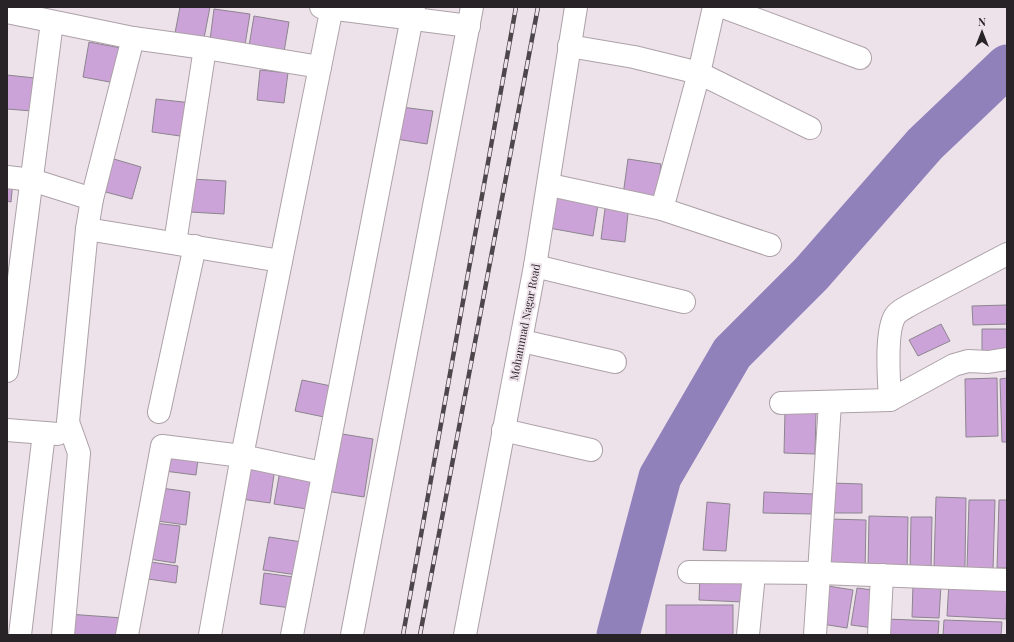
<svg xmlns="http://www.w3.org/2000/svg" width="1014" height="642" viewBox="0 0 1014 642" font-family="'Playfair Display',serif">
<style>
.lines{fill:none;stroke-linecap:round;stroke-linejoin:round}
.river{stroke:#9081bb;stroke-width:43}
.building{fill:#cca3d8;stroke:#8c858f}
.minor-casing{stroke:#ada1a8;stroke-width:24}
.minor{stroke:#fff;stroke-width:22}
.rail-casing{stroke:#4d474b;stroke-width:4.5}
.rail{stroke:#eee2ea;stroke-width:3;stroke-dasharray:9;stroke-linecap:butt}
.labels{text-anchor:middle;stroke-width:4;stroke-linejoin:round;paint-order:stroke}
.street-label{font-size:11px;fill:#282326;stroke:#eee2ea}
</style>
<rect width="100%" height="100%" fill="#eee2ea"/>
<g class="lines">
<polyline class="river" points="618,635 660,477 732,353 811,274 925,144 1007,66"/>
</g>
<g class="building">
<polygon points="180,7 210,7 204,38 175,33"/>
<polygon points="214,9 250,14 245,45 210,40"/>
<polygon points="254,16 289,22 284,52 249,46"/>
<polygon points="89,42 121,48 115,83 83,77"/>
<polygon points="260,70 288,73 284,103 257,100"/>
<polygon points="7,75 35,78 32,111 7,109"/>
<polygon points="156,99 192,103 187,137 152,132"/>
<polygon points="401,107 433,111 427,144 396,139"/>
<polygon points="107,157 141,167 132,199 98,190"/>
<polygon points="628,159 661,164 657,200 623,195"/>
<polygon points="7,179 13,180 11,202 7,201"/>
<polygon points="192,179 226,181 224,214 190,212"/>
<polygon points="554,196 598,204 593,236 549,228"/>
<polygon points="606,201 629,204 625,242 601,239"/>
<polygon points="1007,305 1007,324 973,325 972,306"/>
<polygon points="941,324 950,341 918,356 909,340"/>
<polygon points="982,329 1007,329 1007,353 982,354"/>
<polygon points="997,378 998,436 966,437 965,379"/>
<polygon points="1007,378 1007,442 1002,442 1000,379"/>
<polygon points="302,380 336,387 329,418 295,411"/>
<polygon points="785,412 816,413 815,454 784,453"/>
<polygon points="336,433 373,439 364,497 326,491"/>
<polygon points="166,455 198,459 196,475 164,471"/>
<polygon points="246,463 275,467 270,503 241,499"/>
<polygon points="280,471 312,476 307,509 274,504"/>
<polygon points="831,483 862,484 862,513 831,513"/>
<polygon points="161,488 190,492 186,525 157,521"/>
<polygon points="764,492 813,494 812,514 763,513"/>
<polygon points="936,497 966,498 965,567 934,567"/>
<polygon points="969,500 995,500 993,570 967,569"/>
<polygon points="999,500 1007,500 1007,568 997,568"/>
<polygon points="707,502 730,504 726,551 703,550"/>
<polygon points="869,516 908,517 907,572 868,571"/>
<polygon points="911,517 932,517 931,571 910,570"/>
<polygon points="829,519 866,520 865,572 828,571"/>
<polygon points="154,523 180,526 175,563 149,559"/>
<polygon points="269,537 302,542 297,575 263,570"/>
<polygon points="144,561 178,566 176,583 141,578"/>
<polygon points="264,573 294,577 291,608 260,604"/>
<polygon points="700,575 745,578 743,602 699,600"/>
<polygon points="949,582 1007,584 1006,619 947,616"/>
<polygon points="913,584 941,585 939,618 912,617"/>
<polygon points="828,586 853,590 847,628 822,624"/>
<polygon points="857,588 880,591 874,628 851,625"/>
<rect x="666" y="605" width="67" height="30"/>
<polygon points="68,614 123,618 122,635 67,635"/>
<polygon points="886,619 939,621 938,635 885,635"/>
<polygon points="944,620 1002,622 1001,635 943,635"/>
</g>
<g class="lines">
<g class="minor-casing">
<g id="minor">
<polyline points="321,7 469,26"/>
<polyline points="714,7 699,73 662,209 770,245"/>
<polyline points="723,7 860,58"/>
<polyline points="7,12 133,38 205,48 320,67"/>
<polyline points="569,46 634,57 699,73 810,128"/>
<polyline points="7,177 32,180 92,199"/>
<polyline points="550,185 662,209"/>
<polyline points="87,229 281,261"/>
<polyline points="175,243 205,48"/>
<polyline points="535,266 684,302"/>
<polyline points="522,341 615,362"/>
<polyline points="7,371 52,22"/>
<path d="M890 400C889 381 885 332 895 316 898 311 905 308 910 305L1007 254"/>
<polyline points="781,403 890,400 954,365 968,361 988,362 1007,359"/>
<polyline points="159,412 195,246"/>
<polyline points="7,430 58,434"/>
<polyline points="503,430 591,450"/>
<polyline points="689,572 820,573 1007,580"/>
<polyline points="20,635 44,433"/>
<polyline points="63,635 79,453 68,422 87,229 92,199 133,38"/>
<polyline points="127,635 162,446 242,456 322,473"/>
<polyline points="210,635 242,456 332,7"/>
<polyline points="292,635 414,7"/>
<polyline points="352,635 472,7"/>
<polyline points="465,635 535,266 576,7"/>
<polyline points="748,635 754,574"/>
<polyline points="815,635 830,403"/>
<polyline points="879,635 882,575"/>
</g>
</g>
<use href="#minor" class="minor"/>
<g class="rail-casing">
<g id="rail">
<polyline points="403,635 516,7"/>
<polyline points="420,635 538,7"/>
</g>
</g>
<use href="#rail" class="rail"/>
</g>
<g class="labels">
<g class="street-label">
<text transform="translate(525 322) rotate(-79)" y="4">Mohammad Nagar Road</text>
</g>
</g>
<rect width="1014" height="642" fill="none" stroke="#282326" stroke-width="16"/>
<g transform="translate(982 32)" stroke="#eee2ea" stroke-width="3" paint-order="stroke">
<path d="M0-3L7 15L0 10L-7 15Z" fill="#282326"/>
<text y="-6" font-size="11" font-weight="bold" text-anchor="middle" fill="#282326">N</text>
</g>
</svg>
